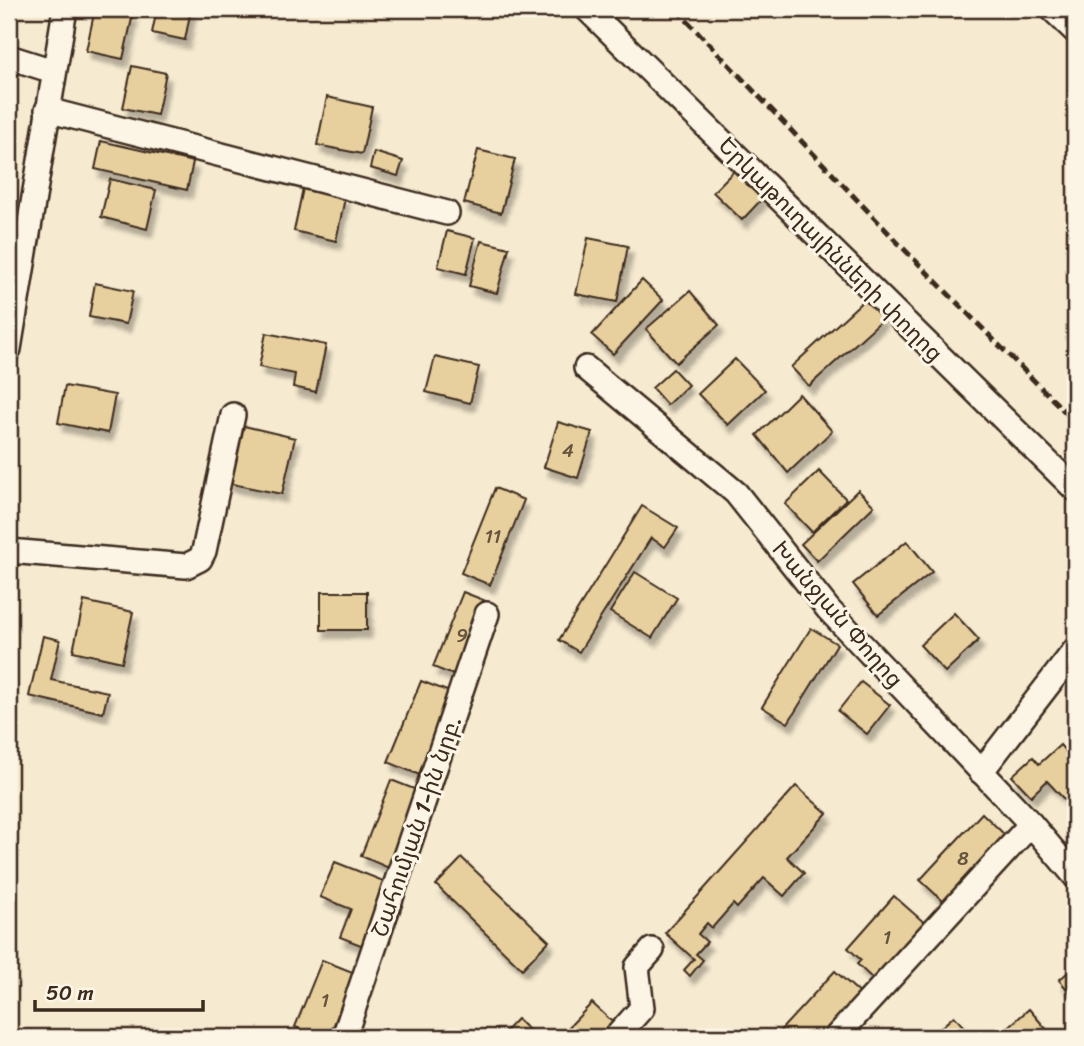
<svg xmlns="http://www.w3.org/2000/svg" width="1084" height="1046" viewBox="0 0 1084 1046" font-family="Sriracha,'Noto Sans Armenian',sans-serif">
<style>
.building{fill:#e8d09e;stroke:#3b2a1e;stroke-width:2;filter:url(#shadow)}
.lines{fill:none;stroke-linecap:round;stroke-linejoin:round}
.minor-casing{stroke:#3b2a1e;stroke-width:28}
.minor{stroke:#fcf5e5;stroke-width:23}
.rail{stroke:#3b2a1e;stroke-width:5;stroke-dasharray:10 5;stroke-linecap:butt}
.labels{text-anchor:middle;stroke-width:6;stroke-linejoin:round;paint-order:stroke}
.number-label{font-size:19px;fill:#66543e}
.street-label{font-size:23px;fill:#3b2a1e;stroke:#fcf5e5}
</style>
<defs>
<filter id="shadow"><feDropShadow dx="4.5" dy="8" stdDeviation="2" flood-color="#0004"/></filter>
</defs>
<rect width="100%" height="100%" fill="#f6ead0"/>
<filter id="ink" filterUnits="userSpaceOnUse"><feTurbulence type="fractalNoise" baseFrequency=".0143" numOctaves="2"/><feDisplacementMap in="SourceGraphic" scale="14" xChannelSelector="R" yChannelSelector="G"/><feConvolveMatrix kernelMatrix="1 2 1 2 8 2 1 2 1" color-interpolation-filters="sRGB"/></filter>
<g filter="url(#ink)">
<g class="building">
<polygon points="95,9 133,14 123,59 86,51"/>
<polygon points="157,9 191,9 185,40 152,33"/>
<polygon points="132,66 166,73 157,115 123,108"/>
<polygon points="327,97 372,107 362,154 317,145"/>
<polygon points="101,141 193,162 187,190 95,169"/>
<polygon points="478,150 515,159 501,213 464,203"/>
<polygon points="374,152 403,161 398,176 370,168"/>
<polygon points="735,170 763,198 742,220 713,192"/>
<polygon points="110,179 156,190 147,229 101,217"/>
<polygon points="303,188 345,198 336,241 294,231"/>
<polygon points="447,231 475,238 466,274 438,267"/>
<polygon points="588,238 628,246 617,302 576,294"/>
<polygon points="481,241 509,248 497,293 469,286"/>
<polygon points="642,280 663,300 613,354 592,335"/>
<polygon points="95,283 133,291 126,324 89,317"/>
<polygon points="690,291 719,325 676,363 646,329"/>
<polygon points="865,299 883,319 809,386 791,367"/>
<polygon points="266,333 326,345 316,392 293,387 295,374 259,367"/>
<polygon points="435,357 479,367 470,403 426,392"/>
<polygon points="735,359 765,390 728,425 698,394"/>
<polygon points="673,369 688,385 667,405 652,388"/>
<polygon points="65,386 115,395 108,433 58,423"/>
<polygon points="799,394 832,431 788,473 757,435"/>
<polygon points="558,422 592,432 578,478 544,467"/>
<polygon points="240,425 295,438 282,494 227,483"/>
<polygon points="819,471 846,499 812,532 785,504"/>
<polygon points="495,488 524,500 490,585 461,573"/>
<polygon points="858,490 874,506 817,561 801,544"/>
<polygon points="642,506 678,528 665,547 651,538 579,652 559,640"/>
<polygon points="907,541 932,572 878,615 853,584"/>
<polygon points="635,572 677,598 652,638 610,612"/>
<rect x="321" y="592" width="46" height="38"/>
<polygon points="463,592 491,603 461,678 433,667"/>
<polygon points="84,601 133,612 122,662 73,651"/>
<polygon points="954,613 979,640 945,672 920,645"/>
<polygon points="811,628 837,644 788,723 762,707"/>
<polygon points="43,636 60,640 51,680 108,692 103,713 29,696"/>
<polygon points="421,681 455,694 422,776 388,762"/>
<polygon points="861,682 890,705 867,734 838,711"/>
<polygon points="1060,745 1075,762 1075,811 1047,781 1031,796 1012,776 1033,757 1039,764"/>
<polygon points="391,780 422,792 391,869 361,856"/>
<polygon points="796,786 827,813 787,857 804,873 784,896 764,878 737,908 733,904 712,928 707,923 698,934 707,942 696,954 703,960 690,976 684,970 694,959 665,933"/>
<polygon points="982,813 1006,836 944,902 920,880"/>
<polygon points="462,858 549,941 522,969 436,885"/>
<polygon points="335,862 391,884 366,947 340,937 351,909 320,897"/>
<polygon points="894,896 927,925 876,982 857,964 861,960 848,948"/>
<polygon points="322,960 355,973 329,1037 321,1037 295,1027"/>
<polygon points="1075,966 1075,998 1059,980"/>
<polygon points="835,971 863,996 826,1037 782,1037 778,1033"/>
<polygon points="592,1003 618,1027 608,1037 577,1037 567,1029"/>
<polygon points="1029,1009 1053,1037 997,1037"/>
<polygon points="954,1016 973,1037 930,1037"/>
<polygon points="517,1019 536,1037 500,1037"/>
</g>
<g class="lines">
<g class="minor-casing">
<g id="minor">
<polyline points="587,9 1075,489"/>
<polyline points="1052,9 1075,31"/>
<polyline points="9,57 53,71"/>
<polyline points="47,110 447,213"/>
<polyline points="9,349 65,9"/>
<polyline points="586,368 736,493 828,609 1031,824 1075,876"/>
<polyline points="9,551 186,566 200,559 204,551 233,415"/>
<polyline points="981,772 1075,650"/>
<polyline points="344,1037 487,614"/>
<polyline points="616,1037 642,1008 637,967 652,950"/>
<polyline points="836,1037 1031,824"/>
</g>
</g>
<use href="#minor" class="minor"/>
<polyline class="rail" points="676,9 900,245 1075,422"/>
</g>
</g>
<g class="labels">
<g class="number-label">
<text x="568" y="457">4</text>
<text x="493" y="543">11</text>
<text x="462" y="642">9</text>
<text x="963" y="865">8</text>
<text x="887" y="944">1</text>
<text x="325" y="1007">1</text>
</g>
<g class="street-label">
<text transform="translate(831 249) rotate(45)" y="8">Երկաթուղայինների փողոց</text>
<text transform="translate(838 614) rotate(49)" y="8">Խանջյան Փողոց</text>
<text transform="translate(416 826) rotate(-71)" y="8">Շահումյան 1-ին նրբ.</text>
</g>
</g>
<rect width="1084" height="1046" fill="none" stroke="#fcf5e5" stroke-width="35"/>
<rect x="18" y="18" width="1049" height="1011" fill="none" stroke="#3b2a1e" stroke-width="2.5" filter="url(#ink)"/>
<path d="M35 1000v10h168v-10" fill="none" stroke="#3b2a1e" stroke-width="3.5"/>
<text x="46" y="1000" font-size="21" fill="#3b2a1e" stroke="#fcf5e5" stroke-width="5" paint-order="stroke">50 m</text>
</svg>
